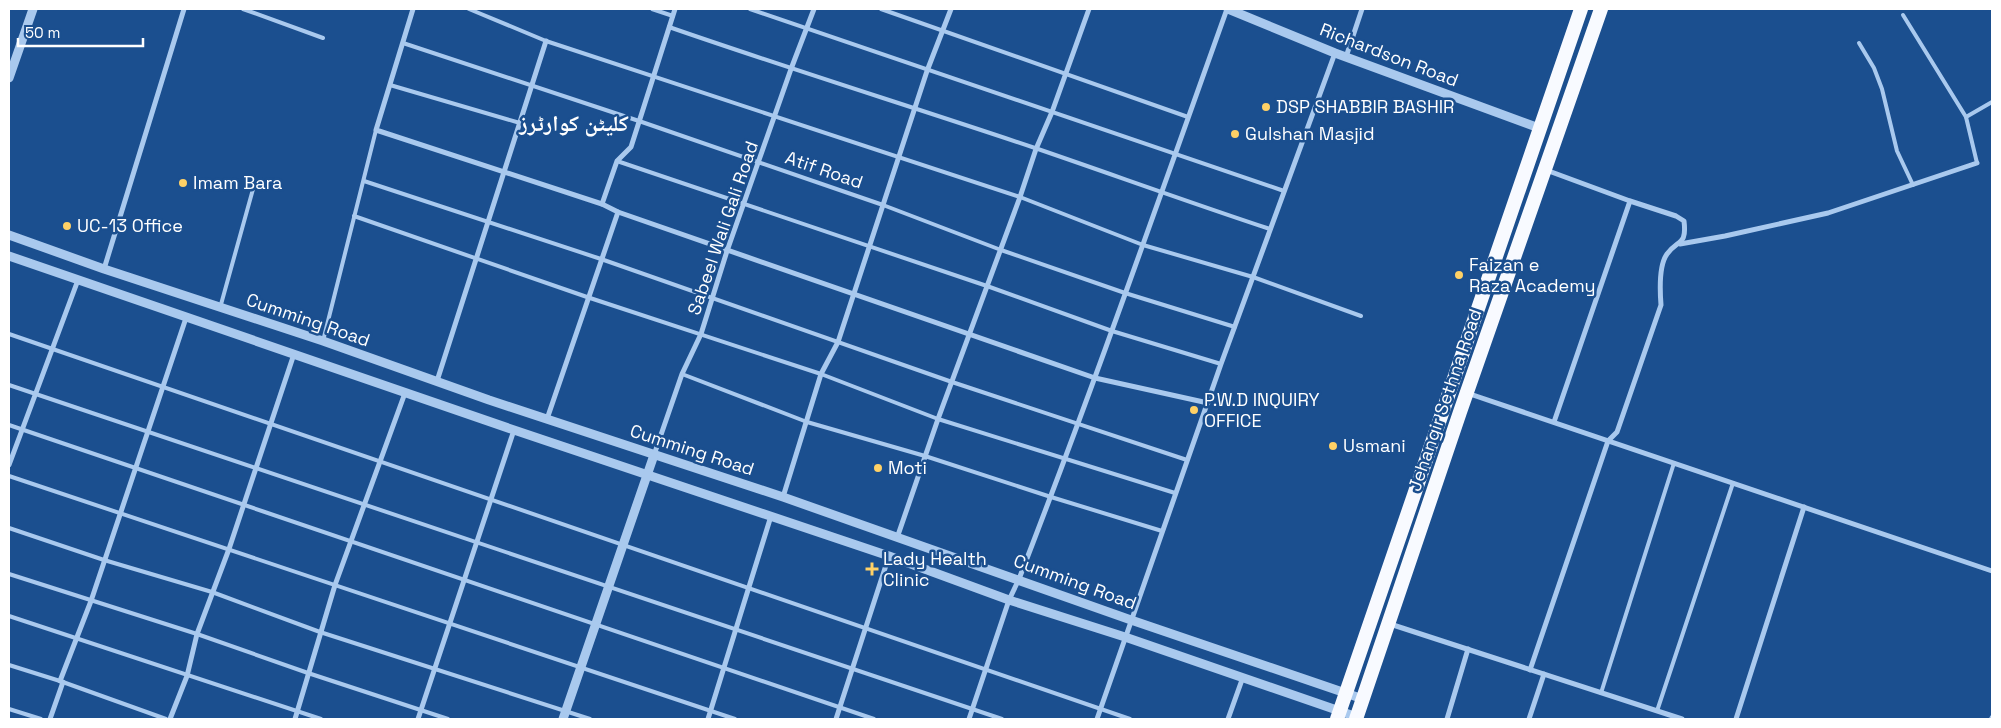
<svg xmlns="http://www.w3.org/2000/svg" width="2001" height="728" viewBox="0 0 2001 728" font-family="'Space Grotesk','Noto Naskh Arabic',sans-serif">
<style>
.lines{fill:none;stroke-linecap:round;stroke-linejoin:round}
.service{stroke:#a9c9ee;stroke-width:4}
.minor{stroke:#a9c9ee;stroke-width:5}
.tertiary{stroke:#a9c9ee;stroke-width:9}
.trunk{stroke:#f8faff;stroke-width:14}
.poi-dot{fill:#ffd166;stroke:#1b4f8f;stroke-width:2}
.labels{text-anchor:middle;stroke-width:5;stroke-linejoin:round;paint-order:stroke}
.street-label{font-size:18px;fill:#fff;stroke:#1b4f8f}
.poi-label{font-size:18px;fill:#fff;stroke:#1b4f8f;text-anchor:start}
.district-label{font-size:22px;font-weight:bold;fill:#fff;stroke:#1b4f8f}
</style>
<rect width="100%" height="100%" fill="#1b4f8f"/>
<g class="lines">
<g class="service">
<polyline points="243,9 323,38"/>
<polyline points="469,9 546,41 1020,197 1143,245 1253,277 1361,316"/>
<polyline points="652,9 673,16"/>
<polyline points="750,9 1284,191"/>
<polyline points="881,9 1188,117"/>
<polyline points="1903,15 1966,117 1977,163"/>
<path d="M669 27C790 69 913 107 1035 148 1114 175 1191 203 1270 229"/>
<polyline points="403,43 639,121 883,205 1001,250 1125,293 1235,327"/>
<polyline points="1859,43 1874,68 1882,89 1897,151 1913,185"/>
<polyline points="390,85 520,123"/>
<polyline points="1966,117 1992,102"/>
<polyline points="617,161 987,286 1112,331 1221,364"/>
<polyline points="364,181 601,259 952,382 1187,460"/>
<polyline points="354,216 587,297 821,374 938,419 1175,493"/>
<polyline points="220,308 255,182"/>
<polyline points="9,334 1130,719"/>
<polyline points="323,341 376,130"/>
<polyline points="682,374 807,422 925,456 1051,497 1162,531"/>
<polyline points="9,385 1002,719"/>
<polyline points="9,425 874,719"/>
<polyline points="9,476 735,719"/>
<polyline points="9,528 104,560 212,592 320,632 590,719"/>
<polyline points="9,574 197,634 308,673 448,719"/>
<polyline points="9,616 321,719"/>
<polyline points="9,665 60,681 166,719"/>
<polyline points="1601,693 1674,463"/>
<polyline points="9,709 41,719"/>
<polyline points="1657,711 1733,483"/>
<polyline points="1991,719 1992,717"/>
</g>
<g class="minor">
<polyline points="413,9 376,130 602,204"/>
<polyline points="1346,57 1362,9"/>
<polyline points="618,212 1095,378 1208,403"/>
<polyline points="1680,244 1725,236 1828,213 1977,163"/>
<polyline points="104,269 184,9"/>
<polyline points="437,381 546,41"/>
<polyline points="1467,393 1992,571"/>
<polyline points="547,419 618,212 602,204 617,161 631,147 675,9"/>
<polyline points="1554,422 1630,201"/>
<polyline points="654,455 682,374 701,334 727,251 791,69 814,9"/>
<polyline points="9,465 78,280"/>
<polyline points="783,497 821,374 838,342 927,71 951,9"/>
<polyline points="897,538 938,419 1020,197 1036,149 1052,112 1089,9"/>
<polyline points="1390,624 1682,719"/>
<path d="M1530 670 1608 441 1617 432 1661 305C1660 292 1659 265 1667 254 1678 239 1687 246 1684 221L1676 216 1630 201 1546 170"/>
<polyline points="50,719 63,682 60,681 91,601 186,318"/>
<polyline points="170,719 187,676 197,634 229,549 294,354"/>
<polyline points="295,719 335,585 405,393"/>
<polyline points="418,719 514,430"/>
<polyline points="708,719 771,516"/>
<polyline points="836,719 889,556"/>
<path d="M969 719 1009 600 1019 579C1092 391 1159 199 1227 9"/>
<polyline points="1097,719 1221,364 1335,53"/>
<polyline points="1228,719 1243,677"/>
<polyline points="1447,719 1468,649"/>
<polyline points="1529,719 1544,674"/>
<polyline points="1736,719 1804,507"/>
</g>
<g class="tertiary">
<polyline points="1228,9 1335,53 1539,128"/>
<polyline points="9,78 33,9"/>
<polyline points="9,235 104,269 323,341 489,400 783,497 1131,620 1363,699"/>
<polyline points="9,256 514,430 889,556 1009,600 1125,637 1357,717"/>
<polyline points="563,719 654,455"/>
</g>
<g class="trunk">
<polyline points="1337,719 1581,9"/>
<polyline points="1356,719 1460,412 1601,9"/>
</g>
</g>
<g class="poi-dot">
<circle cx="1266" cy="107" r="5"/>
<circle cx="1235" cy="134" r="5"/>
<circle cx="183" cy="183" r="5"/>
<circle cx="67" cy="226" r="5"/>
<circle cx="1459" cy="275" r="5"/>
<circle cx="1194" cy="410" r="5"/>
<circle cx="1333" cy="446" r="5"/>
<circle cx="878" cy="468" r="5"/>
<path d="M869.5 561.5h5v5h5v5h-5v5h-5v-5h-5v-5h5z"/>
</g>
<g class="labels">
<g class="street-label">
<text transform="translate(1389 55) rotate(21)" y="6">Richardson Road</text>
<text transform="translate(824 170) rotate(19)" y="6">Atif Road</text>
<text transform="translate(723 228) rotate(-71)" y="6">Sabeel Wali Gali Road</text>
<text transform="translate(308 320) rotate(19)" y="6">Cumming Road</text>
<text transform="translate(1445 400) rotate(-71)" y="6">Jehangir Sethna Road</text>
<text transform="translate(692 450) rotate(18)" y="6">Cumming Road</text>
<text transform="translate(1075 582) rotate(20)" y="6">Cumming Road</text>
</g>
<g class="poi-label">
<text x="1276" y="113">DSP SHABBIR BASHIR</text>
<text x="1245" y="140">Gulshan Masjid</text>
<text x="193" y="189">Imam Bara</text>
<text x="77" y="232">UC-13 Office</text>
<text x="1469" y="271">Faizan e<tspan x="1469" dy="21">Raza Academy</tspan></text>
<text x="1204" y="406">P.W.D INQUIRY<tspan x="1204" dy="21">OFFICE</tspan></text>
<text x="1343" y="452">Usmani</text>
<text x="888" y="474">Moti</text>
<text x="883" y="565">Lady Health<tspan x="883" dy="21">Clinic</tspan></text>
</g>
<g class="district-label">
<text x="574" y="131">کلیٹن کوارٹرز</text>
</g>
</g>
<rect width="2001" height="728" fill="none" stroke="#ffffff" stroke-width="20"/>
<path d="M18 38v8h125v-8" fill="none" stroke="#ffffff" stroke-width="2.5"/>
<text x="25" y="38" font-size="15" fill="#ffffff" stroke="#1b4f8f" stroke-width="4" paint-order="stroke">50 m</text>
</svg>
